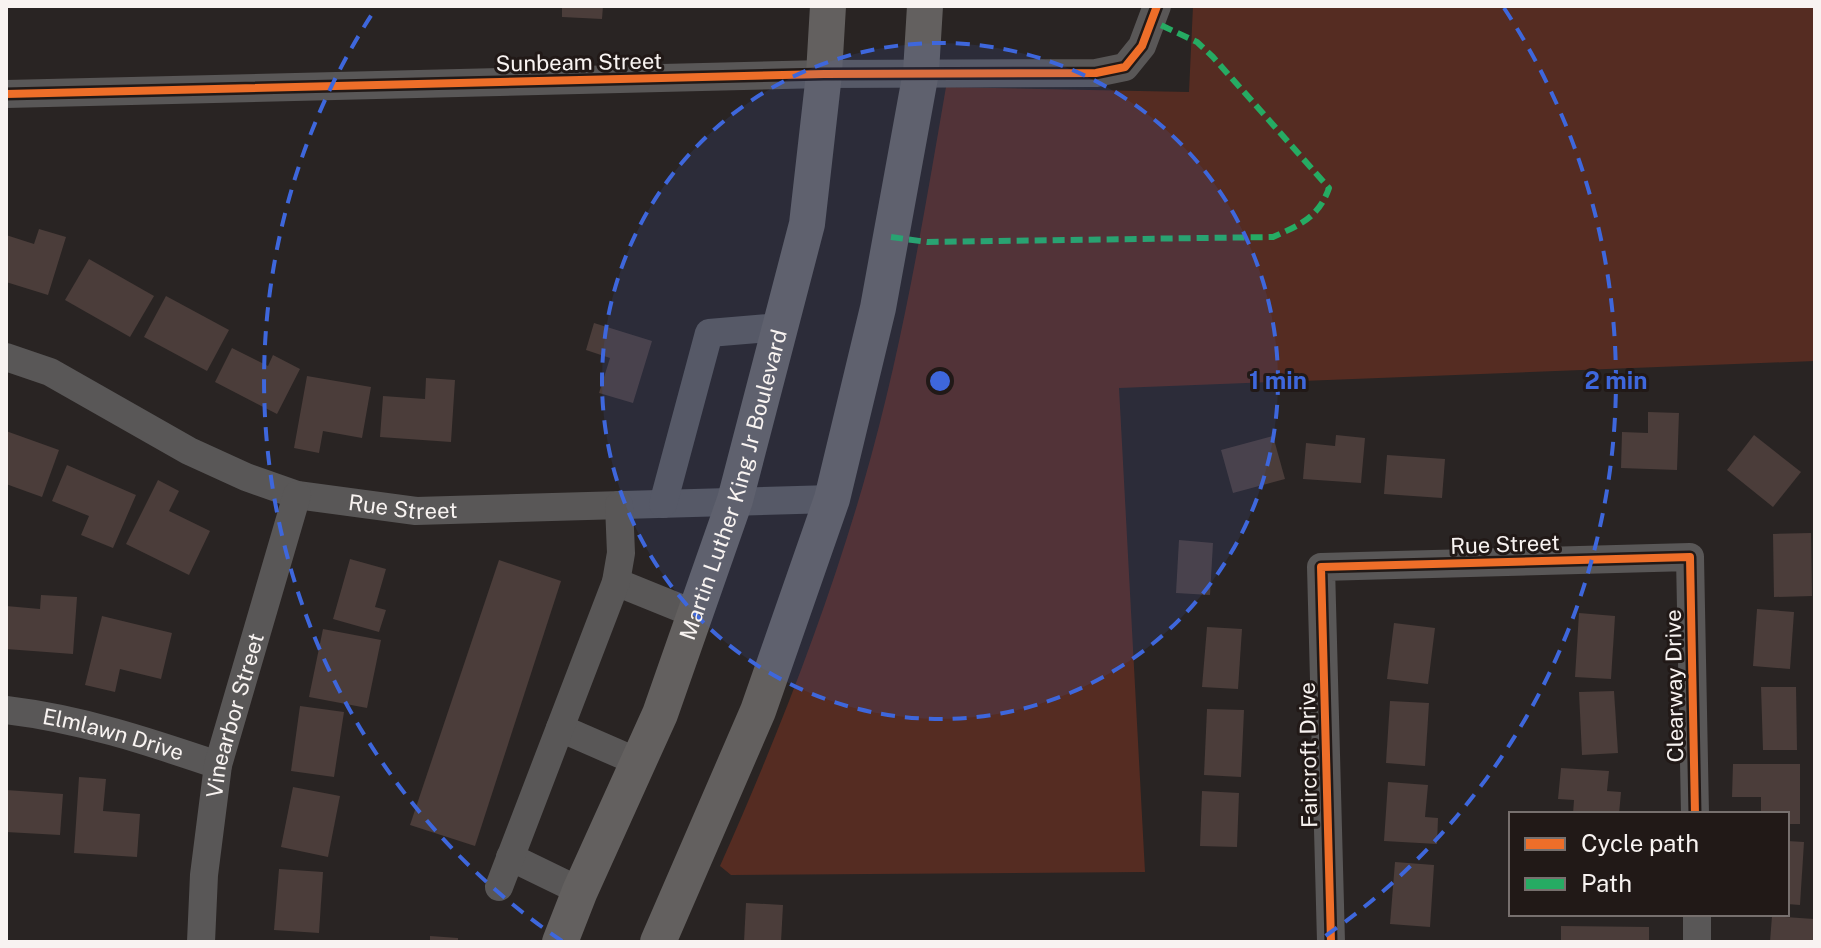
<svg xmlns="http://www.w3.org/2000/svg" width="1821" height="948" viewBox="0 0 1821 948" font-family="'Public Sans',sans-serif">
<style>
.green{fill:#552c22}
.building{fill:#4b3d3a}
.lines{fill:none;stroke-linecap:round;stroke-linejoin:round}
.minor{stroke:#595757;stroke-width:28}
.major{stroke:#63605f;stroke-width:36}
.quiet{stroke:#26ab63;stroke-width:6;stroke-dasharray:12 6;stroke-linecap:butt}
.cycleway-casing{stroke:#211917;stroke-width:13}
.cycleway{stroke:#ee6e29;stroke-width:8}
.ring{fill:none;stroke:#3e67dc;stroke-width:4;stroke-dasharray:14 10}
.labels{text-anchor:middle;stroke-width:6;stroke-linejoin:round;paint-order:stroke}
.street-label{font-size:22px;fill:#f8f3f1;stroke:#211917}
.centre{fill:#3e67dc;stroke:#211917;stroke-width:4}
.ring-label{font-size:24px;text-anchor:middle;font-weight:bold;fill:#3e67dc;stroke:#211917;stroke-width:6;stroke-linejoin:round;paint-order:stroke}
</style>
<rect width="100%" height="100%" fill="#292423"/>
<path class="green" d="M1193 6H1815V361L1119 388 1145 872 731 875 720 866C775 742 825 616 863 485 901 355 923 221 946 87L1189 92Z"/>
<g class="building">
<polygon points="562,6 603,6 602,19 562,17"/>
<polygon points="39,229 66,237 48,295 6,282 6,235 34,244"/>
<polygon points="89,259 154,296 130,337 65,300"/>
<polygon points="166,296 229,330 207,371 144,337"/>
<polygon points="594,323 652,341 633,403 599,393 610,358 586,350"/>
<polygon points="232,348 268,366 273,355 300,369 277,414 215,382"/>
<polygon points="307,376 371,387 362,438 323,431 319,453 294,448"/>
<polygon points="426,378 455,380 451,442 380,437 383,396 425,399"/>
<polygon points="1648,412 1679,413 1677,470 1621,468 1622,432 1648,433"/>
<polygon points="6,431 59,450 42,497 6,484"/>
<polygon points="1336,435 1365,438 1361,483 1303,479 1306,443 1335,446"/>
<polygon points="1754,435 1801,472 1773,507 1727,470"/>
<polygon points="1273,436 1285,479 1233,493 1221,450"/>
<polygon points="1387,455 1445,459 1442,498 1384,494"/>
<polygon points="67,465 136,495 113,548 81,535 89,516 52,501"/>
<polygon points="158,480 179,491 169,511 210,531 189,575 126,544"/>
<polygon points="1811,533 1812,596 1774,597 1773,534"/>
<polygon points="1179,540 1213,543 1210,595 1176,593"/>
<polygon points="350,559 386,569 375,607 386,610 379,632 333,619"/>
<polygon points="499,560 561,581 475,846 410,825"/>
<polygon points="41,595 77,597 73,654 6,649 6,606 40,609"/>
<polygon points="1757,609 1794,612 1790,669 1753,666"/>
<polygon points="1579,613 1615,616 1611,679 1575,677"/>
<polygon points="102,616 172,633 161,679 120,669 115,692 85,685"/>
<polygon points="1394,623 1435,628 1428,684 1387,679"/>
<polygon points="1207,627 1242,629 1238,689 1202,687"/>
<polygon points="323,629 381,640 367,708 309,697"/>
<polygon points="1761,687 1796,687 1797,750 1763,750"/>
<polygon points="1614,691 1618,753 1582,755 1579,692"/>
<polygon points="1390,701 1429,703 1425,766 1386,763"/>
<polygon points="300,706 344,712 334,777 291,771"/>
<polygon points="1207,709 1244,710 1241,777 1204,775"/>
<polygon points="1733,764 1800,764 1800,824 1787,824 1787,814 1761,814 1761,797 1732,797"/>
<polygon points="1561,768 1609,771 1607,791 1621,792 1619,814 1573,814 1574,800 1558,799"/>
<polygon points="79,777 106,779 103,811 140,814 137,857 74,853"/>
<polygon points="1388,782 1428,785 1425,817 1438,818 1437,844 1384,841"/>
<polygon points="293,787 340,796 328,857 281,847"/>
<polygon points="6,790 63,794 60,835 6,832"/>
<polygon points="1202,791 1239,793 1237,847 1200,846"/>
<polygon points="1787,841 1804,842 1800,905 1787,904"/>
<polygon points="1395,862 1434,865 1430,927 1390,924"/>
<polygon points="279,869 323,872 319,933 274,930"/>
<polygon points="746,903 783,905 781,942 744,942"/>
<polygon points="1772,916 1814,919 1813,942 1770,942"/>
<polygon points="1561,926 1649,927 1649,942 1561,942"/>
<polygon points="430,936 458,938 458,942 430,942"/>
</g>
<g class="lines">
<g class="minor">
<polyline points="6,94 824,74 1096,73 1125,67 1142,46 1157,6"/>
<path id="s1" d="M6 357 50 372 189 451 246 477 297 495 416 511 832 499"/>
<polyline points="663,504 709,333 780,327"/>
<polyline points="616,582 695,614"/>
<path id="s2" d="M6 710C81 719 147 741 218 765"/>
<polyline points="560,728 638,762"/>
<polyline points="510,857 580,891"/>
<polyline points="499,887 616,582 621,553 619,505"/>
<polyline points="1697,914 1697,942"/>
<path id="s3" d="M201 942 204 875 218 765 297 495"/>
<polyline points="1331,942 1321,567 1690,557 1695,814"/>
</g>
<g class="major">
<path id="s4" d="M560 942 580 891 660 714 735 500 807 224 824 74 828 6"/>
<polyline points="658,942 758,711 832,499 878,308 921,72 925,6"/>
</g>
<path class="quiet" d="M891 237 927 242 1273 237C1300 225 1319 217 1329 188L1213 57 1197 42 1152 21"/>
<g class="cycleway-casing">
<g id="cycleway">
<polyline points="6,94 824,74 1096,73 1125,67 1142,46 1157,6"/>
<polyline points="1331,942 1321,567 1690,557 1695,814"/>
</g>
</g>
<use href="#cycleway" class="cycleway"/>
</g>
<circle cx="940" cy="381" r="338" fill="#3e67dc" fill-opacity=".12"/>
<g class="ring">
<circle cx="940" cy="381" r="338"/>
<path d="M562 941A676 676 0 0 1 376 8M1504 8A676 676 0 0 1 1318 941"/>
</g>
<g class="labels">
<g class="street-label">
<text transform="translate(579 62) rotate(-1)" y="8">Sunbeam Street</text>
<text dy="8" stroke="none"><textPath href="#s4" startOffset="490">Martin Luther King Jr Boulevard</textPath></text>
<text dy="8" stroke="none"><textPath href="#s1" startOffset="430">Rue Street</textPath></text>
<text transform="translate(1505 544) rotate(-2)" y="8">Rue Street</text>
<text transform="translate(1674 686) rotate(-91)" y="8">Clearway Drive</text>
<text dy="8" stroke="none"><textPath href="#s3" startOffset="230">Vinearbor Street</textPath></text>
<text dy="8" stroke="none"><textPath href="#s2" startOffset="110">Elmlawn Drive</textPath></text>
<text transform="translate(1308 755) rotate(-91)" y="8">Faircroft Drive</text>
</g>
</g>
<circle cx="940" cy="381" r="12" class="centre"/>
<g class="ring-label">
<text x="1278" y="389">1 min</text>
<text x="1616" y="389">2 min</text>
</g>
<rect width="1821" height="948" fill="none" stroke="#f8f3f1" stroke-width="16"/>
<rect x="1509" y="812" width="280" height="104" fill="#211917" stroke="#77706e" stroke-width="2"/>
<rect x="1525" y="838" width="40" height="12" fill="#ee6e29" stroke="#77706e" stroke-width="2"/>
<text x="1581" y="852" font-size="24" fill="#f8f3f1">Cycle path</text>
<rect x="1525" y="878" width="40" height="12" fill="#26ab63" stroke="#77706e" stroke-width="2"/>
<text x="1581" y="892" font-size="24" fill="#f8f3f1">Path</text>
</svg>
